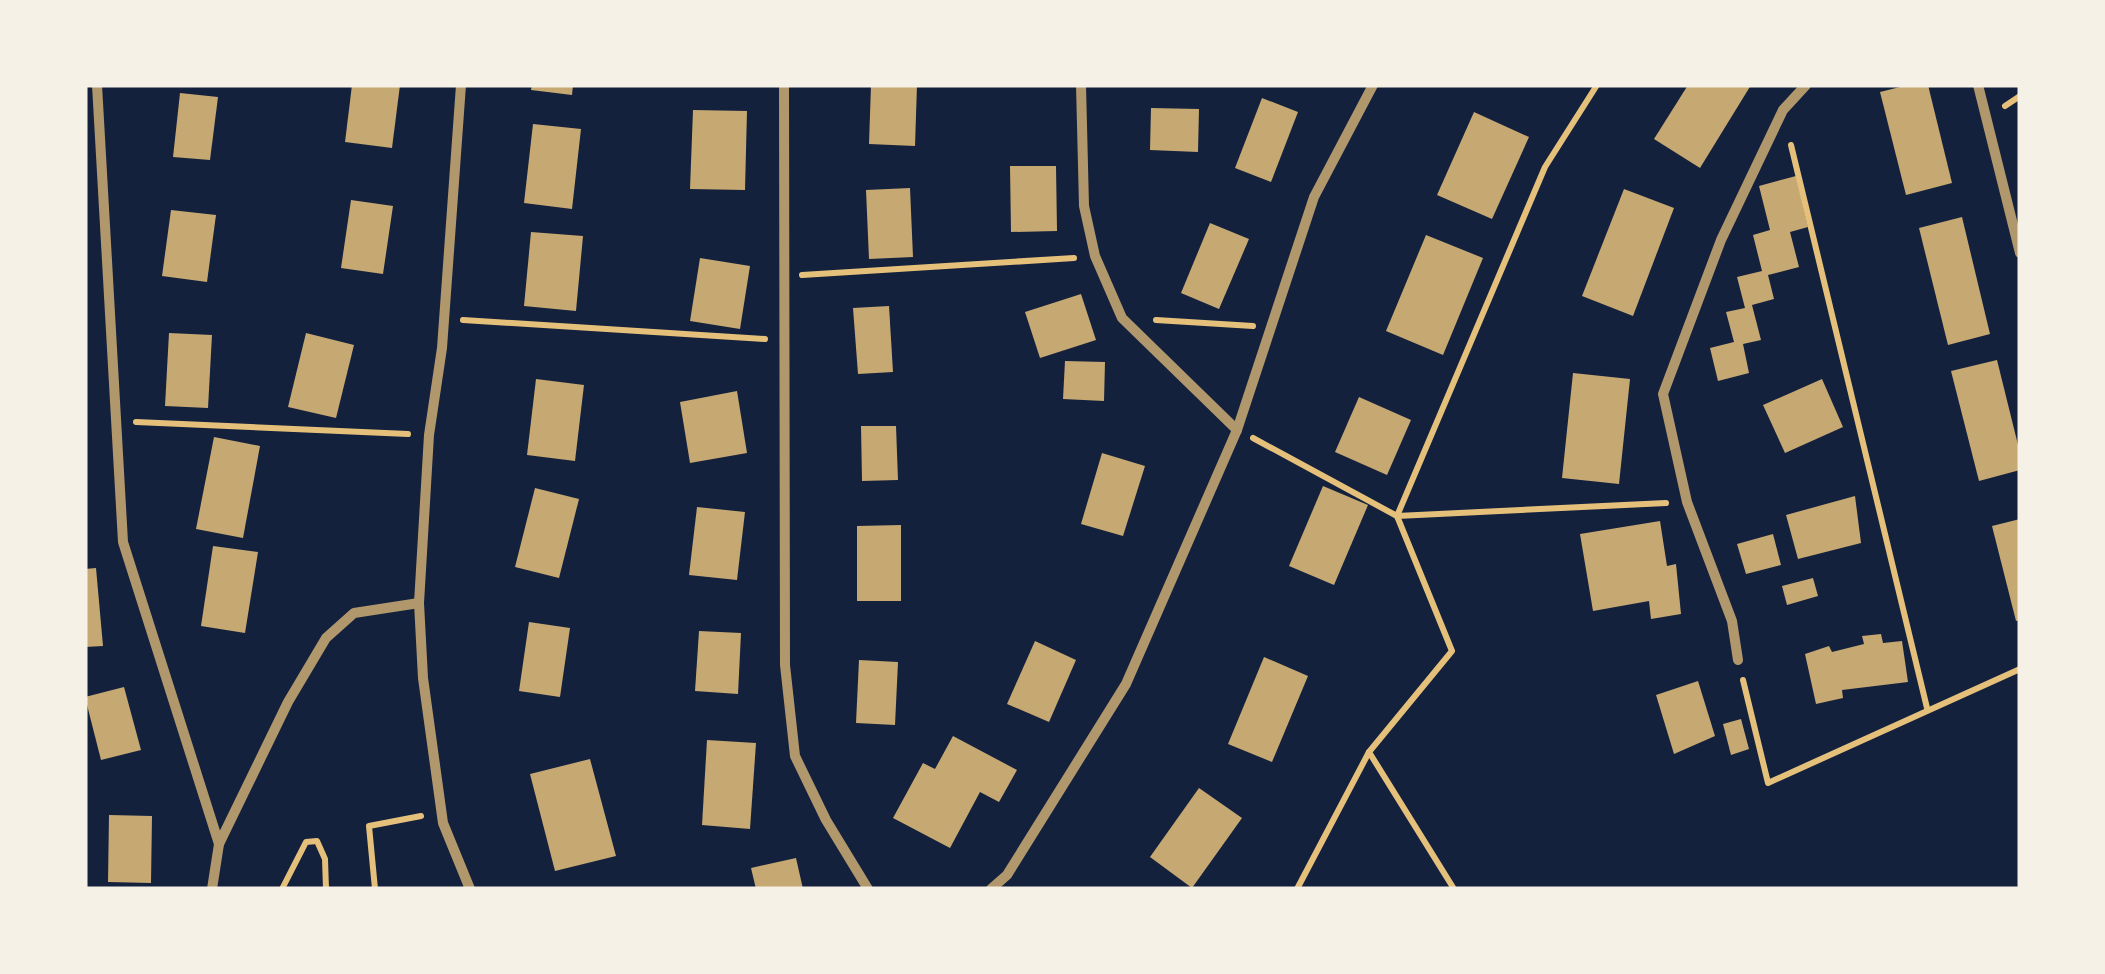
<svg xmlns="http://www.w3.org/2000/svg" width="2105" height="974" viewBox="0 0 2105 974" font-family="Inter,sans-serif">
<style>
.building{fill:#c6a872}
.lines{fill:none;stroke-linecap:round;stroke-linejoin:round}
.path{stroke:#e5c07b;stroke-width:6}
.minor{stroke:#b1986c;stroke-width:10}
</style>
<rect width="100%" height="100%" fill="#14213d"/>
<g class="building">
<polygon points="352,85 400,85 392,148 345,142"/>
<polygon points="532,85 573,85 572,95 531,90"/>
<polygon points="871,85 917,85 915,146 869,144"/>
<polygon points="1688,85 1751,85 1700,168 1654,139"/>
<polygon points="1908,85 1928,85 1952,183 1906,195 1880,92"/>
<polygon points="180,93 218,97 210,160 173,157"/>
<polygon points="1262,98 1298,112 1271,182 1235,168"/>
<polygon points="1151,108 1199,109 1198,152 1150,150"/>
<polygon points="693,110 747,111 745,190 690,189"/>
<polygon points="1474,112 1529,137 1492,219 1437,195"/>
<polygon points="533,124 581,129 572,209 524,203"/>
<polygon points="1010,166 1056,166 1057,231 1011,232"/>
<polygon points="1796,176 1808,227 1790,232 1799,267 1768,275 1774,299 1752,305 1761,340 1743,344 1749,373 1718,381 1710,348 1734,342 1726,312 1745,308 1737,277 1762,271 1753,235 1770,230 1759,186"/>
<polygon points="910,188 913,257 869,259 866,190"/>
<polygon points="1624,189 1674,208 1633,316 1582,296"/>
<polygon points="351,200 393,206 383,274 341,268"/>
<polygon points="171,210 216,215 207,282 162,276"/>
<polygon points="1962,217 1990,334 1948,345 1919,228"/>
<polygon points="1210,223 1249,239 1219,309 1181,293"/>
<polygon points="531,232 583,236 576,311 524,306"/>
<polygon points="1426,235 1483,258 1443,355 1386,331"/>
<polygon points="700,258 750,266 740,329 690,321"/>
<polygon points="1081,294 1096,340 1040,358 1025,312"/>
<polygon points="889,306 893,372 858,374 853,308"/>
<polygon points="169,333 212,335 208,408 165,406"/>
<polygon points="306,333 354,345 336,418 288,407"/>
<polygon points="1997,360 2020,453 2020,470 1979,481 1951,371"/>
<polygon points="1065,361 1105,362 1104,401 1063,399"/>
<polygon points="1573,373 1630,379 1619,484 1562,478"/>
<polygon points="536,379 584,385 575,461 527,455"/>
<polygon points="1822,379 1843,427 1785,453 1763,405"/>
<polygon points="737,391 747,453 690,463 680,402"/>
<polygon points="1359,397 1411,420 1387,475 1335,452"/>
<polygon points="861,426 896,426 898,480 862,481"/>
<polygon points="214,437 260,446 243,538 196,529"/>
<polygon points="1102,453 1145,466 1123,536 1081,524"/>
<polygon points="1323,486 1368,505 1334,585 1289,566"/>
<polygon points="535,488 579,499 559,578 515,567"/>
<polygon points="1855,496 1861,543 1798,559 1786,515"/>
<polygon points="697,507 745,512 737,580 689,575"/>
<polygon points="2020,519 2020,620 2016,621 1992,526"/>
<polygon points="1660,521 1667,566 1676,564 1681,614 1651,619 1649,601 1593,611 1580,534"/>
<polygon points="901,525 901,601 857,601 857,526"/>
<polygon points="1773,534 1781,565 1746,574 1737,544"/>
<polygon points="213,546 258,552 245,633 201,626"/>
<polygon points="96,568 103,646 85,647 85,569"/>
<polygon points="1813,578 1818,596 1787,605 1782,586"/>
<polygon points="529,622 570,628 560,697 519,691"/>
<polygon points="699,631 741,633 738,694 695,691"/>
<polygon points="1881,634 1883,643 1902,641 1908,682 1842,690 1843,698 1816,704 1805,654 1829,646 1832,652 1864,644 1862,636"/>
<polygon points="1035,641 1076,660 1049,722 1007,704"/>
<polygon points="1264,657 1308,676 1272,762 1228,744"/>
<polygon points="859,660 898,662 895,725 856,723"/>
<polygon points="1698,681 1715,736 1674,754 1656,695"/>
<polygon points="124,687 141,750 101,760 85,697"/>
<polygon points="1741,719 1749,749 1731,755 1723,724"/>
<polygon points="953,736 1017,770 999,802 980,792 950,848 893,818 923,763 935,769"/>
<polygon points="707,740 756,743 750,829 702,825"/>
<polygon points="590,759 616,856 555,871 530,774"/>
<polygon points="1199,788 1242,818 1192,888 1150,857"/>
<polygon points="109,815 152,816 151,883 108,882"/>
<polygon points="796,858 803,889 756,889 751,868"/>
</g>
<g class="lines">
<g class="path">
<polyline points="2005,106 2020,96"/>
<polyline points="1791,145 1927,708"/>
<polyline points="802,275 1074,258"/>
<polyline points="463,320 765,339"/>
<polyline points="1156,320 1253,326"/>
<polyline points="136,422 408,434"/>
<polyline points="1253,438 1397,516 1666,503"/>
<polyline points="1743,680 1768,783 2020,669"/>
<polyline points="1369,752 1454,889"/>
<polyline points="282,889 306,842 317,841 325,859 326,889"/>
<polyline points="375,889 369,826 421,816"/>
<polyline points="1297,889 1369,752 1452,651 1397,516 1545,167 1597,85"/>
</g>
<g class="minor">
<polyline points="97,85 123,542 219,844"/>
<polyline points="461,85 442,348 429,435 419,603 423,678 443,823 470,889"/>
<polyline points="784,85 785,665 795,756 826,820 868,889"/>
<polyline points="1081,85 1084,206 1095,256 1122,318 1237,430"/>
<polyline points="1978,85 2020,253"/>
<polyline points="1738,660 1732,621 1687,502 1663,394 1721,240 1783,110 1806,85"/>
<polyline points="212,889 219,844 288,702 326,638 354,613 419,603"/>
<polyline points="991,889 1007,875 1126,684 1237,430 1314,197 1373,85"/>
</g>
</g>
<rect width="2105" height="974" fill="none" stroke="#f6f1e7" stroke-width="175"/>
</svg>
